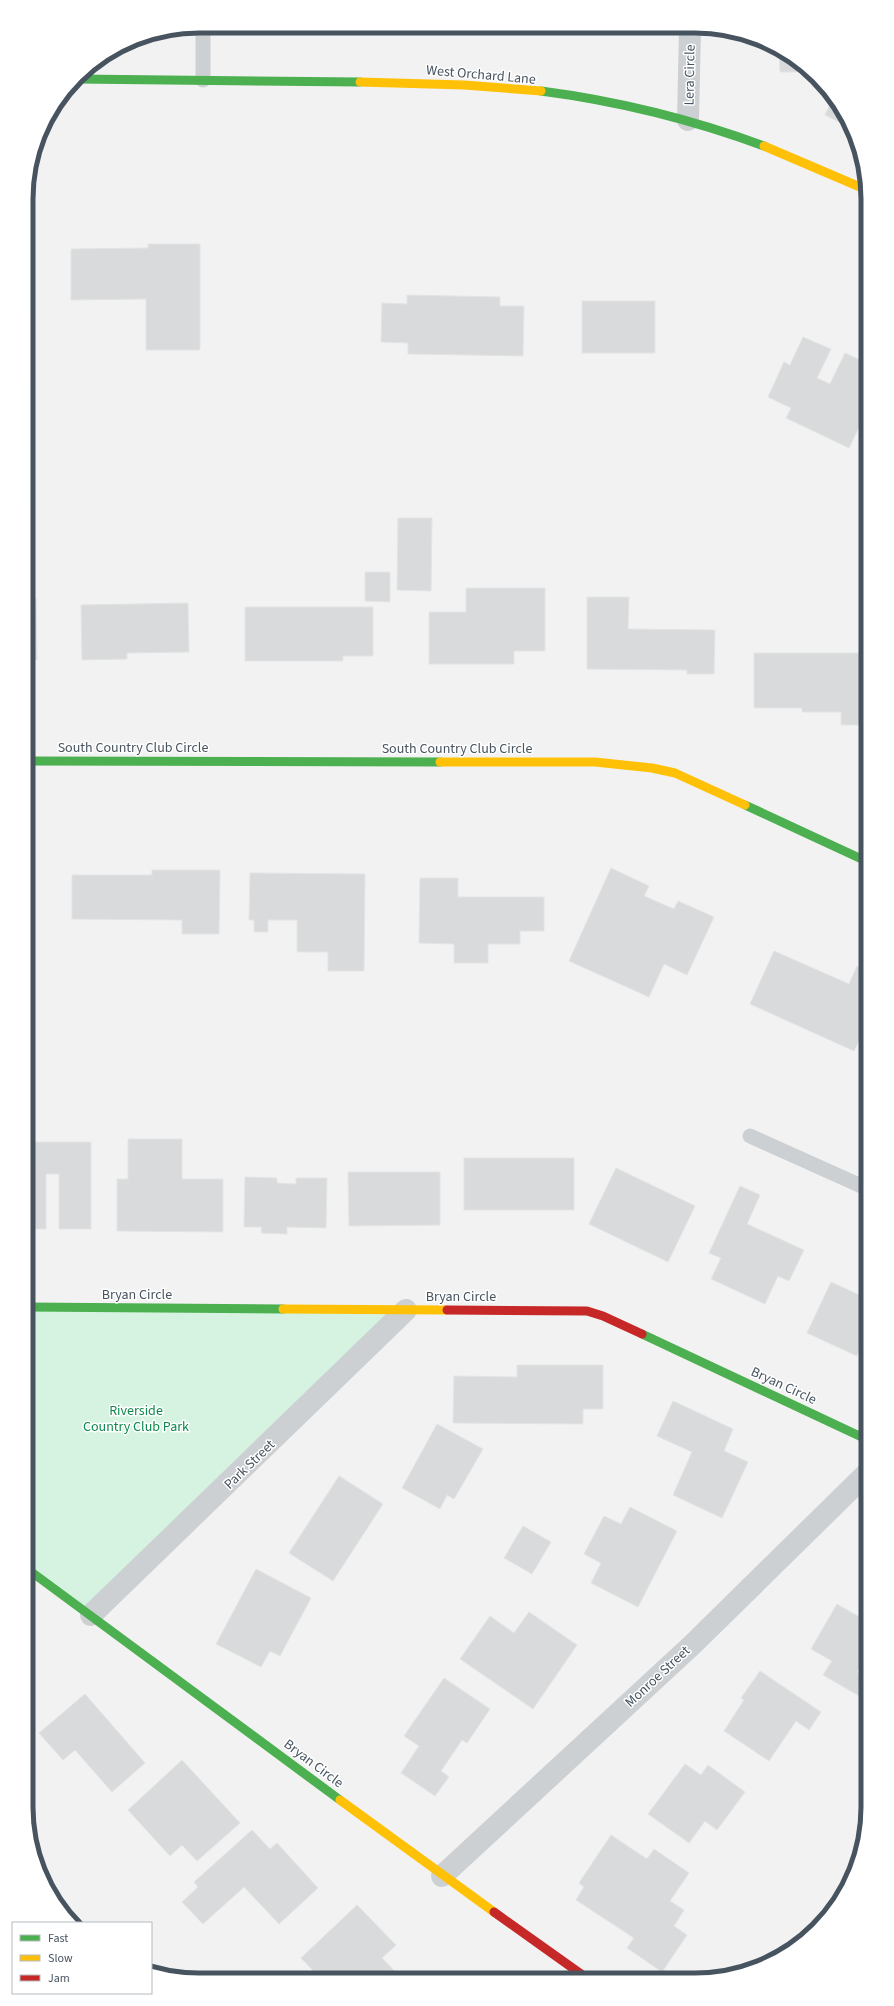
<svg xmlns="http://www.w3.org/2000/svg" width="894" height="2006" viewBox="0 0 894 2006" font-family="'Source Sans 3',sans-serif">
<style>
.green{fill:#d5f3e0}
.building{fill:#d9dadc;stroke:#e3e4e4}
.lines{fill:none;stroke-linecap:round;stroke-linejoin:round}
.lane{stroke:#cdd0d3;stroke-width:15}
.street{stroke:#cdd0d3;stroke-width:22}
.fast{stroke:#4caf50;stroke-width:9}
.slow{stroke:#ffc107;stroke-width:9}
.jam{stroke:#c62828;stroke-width:9}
.labels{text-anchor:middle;stroke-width:3;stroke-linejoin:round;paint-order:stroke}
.street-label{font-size:14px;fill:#475460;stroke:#fff}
.park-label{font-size:14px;fill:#11884d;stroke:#fff}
.rim{fill:none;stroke:#475460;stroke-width:5}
</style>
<rect width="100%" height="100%" fill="#f2f2f2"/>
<polygon class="green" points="26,1307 406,1310 91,1615 26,1568"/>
<g class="building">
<polygon points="779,49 809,69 812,72 780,72"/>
<polygon points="833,98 845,112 851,128 825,115"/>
<polygon points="148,244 200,244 200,350 146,350 146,299 71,300 71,249 148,248"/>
<polygon points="407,295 500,297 500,306 524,306 523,356 408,354 408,343 381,342 382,303 407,304"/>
<rect x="582" y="301" width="73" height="52"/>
<polygon points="803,337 831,349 817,378 830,384 845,353 868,364 868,409 849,448 786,418 791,408 768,397 784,362 790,365"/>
<polygon points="398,518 432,518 431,591 397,590"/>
<polygon points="365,572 390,572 390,602 365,601"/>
<polygon points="466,588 545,588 545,651 514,651 514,664 429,664 429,612 466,612"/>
<polygon points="587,597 629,597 628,629 715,630 714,674 687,674 687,670 587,669"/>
<polygon points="26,599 36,599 37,660 26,660"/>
<polygon points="188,603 189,652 127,653 127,659 82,660 81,605"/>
<polygon points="245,607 373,607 373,656 343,656 343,661 245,661"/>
<polygon points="754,653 868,653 868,725 841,725 841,712 802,712 802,708 754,708"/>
<polygon points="611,868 649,886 644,896 674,909 678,901 714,917 687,975 664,964 649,997 569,961"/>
<polygon points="152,870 220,870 219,934 182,934 182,920 72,919 72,875 152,875"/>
<polygon points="250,873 365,874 364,971 328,971 328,952 297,952 297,920 268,920 268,932 254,932 254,920 249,920"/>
<polygon points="420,878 458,878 458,897 544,897 544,931 520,931 520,944 488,944 488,963 454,963 454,944 419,943"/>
<polygon points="774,951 849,984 857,966 868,971 868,1022 854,1051 750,1004"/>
<polygon points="128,1139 182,1139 182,1179 223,1179 223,1232 117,1231 117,1179 128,1179"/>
<polygon points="26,1142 91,1142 91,1229 59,1229 59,1174 46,1174 46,1229 26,1229"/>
<rect x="464" y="1158" width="110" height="52"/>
<polygon points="616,1168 695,1206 668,1262 589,1224"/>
<polygon points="348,1172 440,1172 440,1225 349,1226"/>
<polygon points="245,1177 277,1178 277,1183 296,1184 296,1178 327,1178 326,1228 287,1227 287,1234 261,1233 262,1227 244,1227"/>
<polygon points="740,1186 760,1195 747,1224 804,1250 789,1281 778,1276 765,1304 711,1279 721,1258 709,1253"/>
<polygon points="831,1282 868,1299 868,1344 866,1348 861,1346 857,1356 807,1333"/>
<polygon points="517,1365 603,1365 603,1409 583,1409 583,1424 453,1423 454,1376 517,1377"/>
<polygon points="673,1401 733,1429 724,1451 748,1462 722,1518 673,1495 692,1452 657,1436"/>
<polygon points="437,1424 483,1449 454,1499 447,1495 440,1509 402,1488"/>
<polygon points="339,1476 383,1504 333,1581 289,1553"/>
<polygon points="630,1507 677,1531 638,1607 591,1583 601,1563 584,1554 604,1516 621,1524"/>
<polygon points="523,1526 551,1542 532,1574 504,1558"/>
<polygon points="256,1569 311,1598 280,1656 270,1651 261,1667 216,1644"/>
<polygon points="837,1604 868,1622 868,1654 857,1672 868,1678 868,1701 823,1675 832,1661 811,1649"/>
<polygon points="529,1612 577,1645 533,1709 460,1659 490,1616 514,1633"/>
<polygon points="760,1671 821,1712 809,1730 796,1721 769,1761 724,1731 744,1700 741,1698"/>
<polygon points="444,1678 490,1709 467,1743 462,1740 441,1771 449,1777 435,1796 401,1773 419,1746 404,1736"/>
<polygon points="85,1694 145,1763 112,1792 75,1750 63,1760 39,1733"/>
<polygon points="26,1704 31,1709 26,1713"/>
<polygon points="182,1760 240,1823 197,1861 182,1845 170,1856 128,1810"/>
<polygon points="685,1764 701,1775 708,1765 745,1792 717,1830 705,1821 689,1843 648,1814"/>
<polygon points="252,1830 270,1849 277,1843 318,1888 279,1924 244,1887 203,1924 182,1902 198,1887 194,1882"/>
<polygon points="611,1835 647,1859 654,1849 689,1873 670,1901 684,1910 674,1926 687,1935 662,1972 627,1948 634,1938 576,1900 584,1887 579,1883"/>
<polygon points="357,1905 396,1945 382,1958 401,1978 320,1978 301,1958"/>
<polygon points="793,1938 800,1944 791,1951 779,1956"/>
<polygon points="456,1972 463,1979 450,1978"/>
</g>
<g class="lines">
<g class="lane">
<polyline points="203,26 203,80"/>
<polyline points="750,1136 868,1189"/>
</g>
<g class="street">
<polyline points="688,120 690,29"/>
<polyline points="91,1615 406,1310"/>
<polyline points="442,1876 692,1645 868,1472"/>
</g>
<g class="fast">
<polyline points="77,79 360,82"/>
<path d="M541 91C618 101 691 119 764 146"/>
<polyline points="26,761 440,762"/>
<polyline points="745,805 868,862"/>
<polyline points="26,1307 283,1309"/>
<polyline points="642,1334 868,1440"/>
<polyline points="26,1568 340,1800"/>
</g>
<g class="slow">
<polyline points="360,82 464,85 541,91"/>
<polyline points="764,146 867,190"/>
<polyline points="440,762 595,762 652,768 675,773 745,805"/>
<polyline points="283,1309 447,1310"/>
<polyline points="340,1800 494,1912"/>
</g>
<g class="jam">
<polyline points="447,1310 587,1311 603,1316 642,1334"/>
<polyline points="494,1912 588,1979"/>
</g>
</g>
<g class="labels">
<g class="street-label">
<text transform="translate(481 74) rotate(5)" y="5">West Orchard Lane</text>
<text transform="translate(689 75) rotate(-89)" y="5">Lera Circle</text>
<text x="133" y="752">South Country Club Circle</text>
<text x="457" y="753">South Country Club Circle</text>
<text x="137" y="1299">Bryan Circle</text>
<text x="461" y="1301">Bryan Circle</text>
<text transform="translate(784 1385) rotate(25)" y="5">Bryan Circle</text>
<text transform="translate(249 1464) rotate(-44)" y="5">Park Street</text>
<text transform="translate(657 1676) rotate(-43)" y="5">Monroe Street</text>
<text transform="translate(314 1763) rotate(37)" y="5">Bryan Circle</text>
</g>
<g class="park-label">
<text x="136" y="1415">Riverside<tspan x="136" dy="16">Country Club Park</tspan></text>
</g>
</g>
<path d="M0 0H894V2006H0ZM199 33H695A166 166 0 0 1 861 199V1807A166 166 0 0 1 695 1973H199A166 166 0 0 1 33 1807V199A166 166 0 0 1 199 33Z" fill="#fff" fill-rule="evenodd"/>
<path class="rim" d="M199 33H695A166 166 0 0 1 861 199V1807A166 166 0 0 1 695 1973H199A166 166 0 0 1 33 1807V199A166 166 0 0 1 199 33Z"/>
<rect x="12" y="1922" width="140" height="72" fill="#ffffff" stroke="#b5bbbf"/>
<rect x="20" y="1935" width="20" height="6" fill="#4caf50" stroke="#b5bbbf"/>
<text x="48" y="1942" font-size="12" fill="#475460">Fast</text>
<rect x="20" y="1955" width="20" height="6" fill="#ffc107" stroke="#b5bbbf"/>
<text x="48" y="1962" font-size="12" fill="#475460">Slow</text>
<rect x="20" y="1975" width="20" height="6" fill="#c62828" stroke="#b5bbbf"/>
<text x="48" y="1982" font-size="12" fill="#475460">Jam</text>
</svg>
